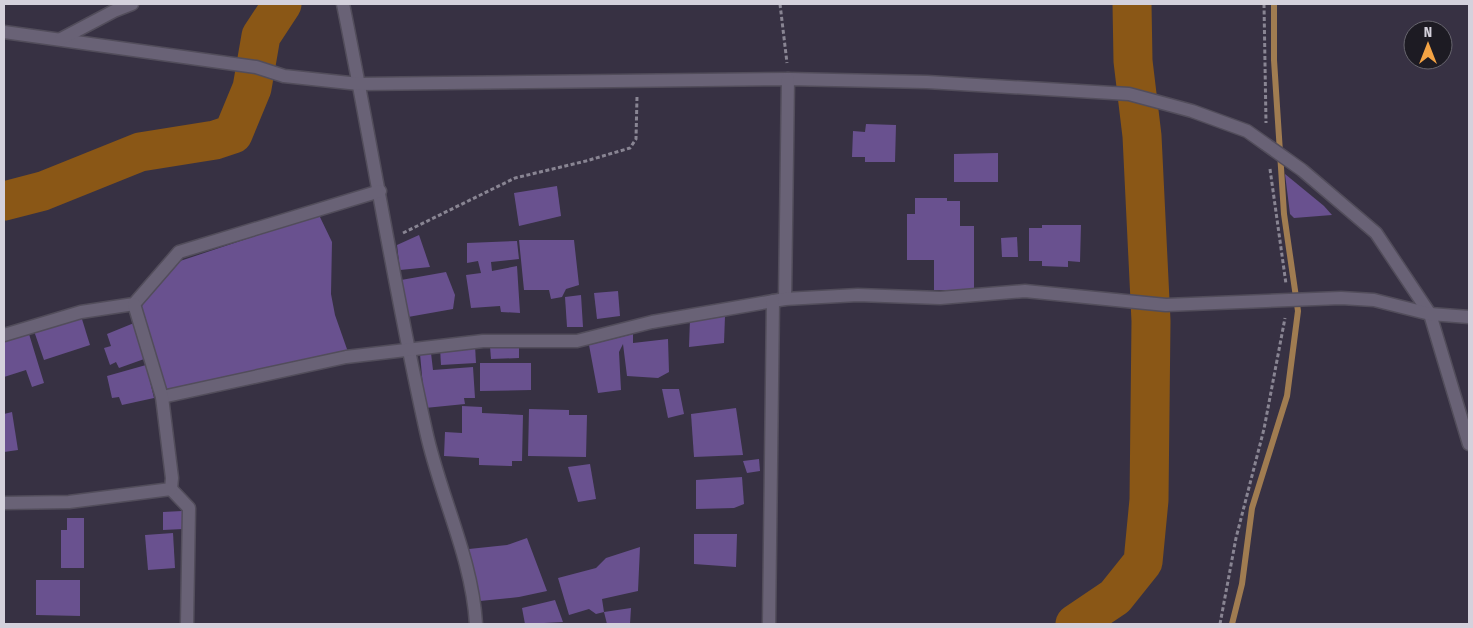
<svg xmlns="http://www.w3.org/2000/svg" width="1473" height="628" viewBox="0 0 1473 628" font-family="'Fira Sans Condensed',sans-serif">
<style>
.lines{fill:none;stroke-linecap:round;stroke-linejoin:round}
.stream{stroke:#a07c51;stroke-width:6}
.river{stroke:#8a5716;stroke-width:39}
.building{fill:#69518f}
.minor-casing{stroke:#524d5b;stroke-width:15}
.path{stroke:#898593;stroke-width:3;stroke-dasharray:4 2.5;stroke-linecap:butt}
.minor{stroke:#696276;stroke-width:12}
</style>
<rect width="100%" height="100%" fill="#373143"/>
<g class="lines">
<polyline class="stream" points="1232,624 1242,584 1252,508 1287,396 1298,311 1284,214 1274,60 1274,4"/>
<g class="river">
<polyline points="4,201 43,191 140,152 215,140 233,134 252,88 261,36 282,4"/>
<polyline points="1075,624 1115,597 1143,562 1149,500 1151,321 1142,136 1133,61 1132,4"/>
</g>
</g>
<g class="building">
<polygon points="866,124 896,125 895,162 865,162 865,157 852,157 853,131 865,132"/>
<polygon points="998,153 998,182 954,182 954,154"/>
<polygon points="1285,174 1324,206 1332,215 1294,218 1290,214"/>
<polygon points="557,186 561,216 519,226 514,193"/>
<polygon points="915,198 947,198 947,201 960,201 960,226 974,226 974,290 934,290 934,260 907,260 907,214 915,214"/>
<polygon points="319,215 332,242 331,294 335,315 348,352 166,390 140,306 180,261"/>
<polygon points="1042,225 1081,225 1080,262 1068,261 1068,267 1042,266 1042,261 1029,261 1029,228 1042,228"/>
<polygon points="419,235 430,267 400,270 397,245"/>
<polygon points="1017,237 1018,257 1002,257 1001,238"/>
<polygon points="519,240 574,240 579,285 566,289 562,297 551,299 549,290 524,290"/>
<polygon points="517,241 519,259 491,262 492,271 517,266 520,313 501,312 500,306 471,308 466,275 481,273 478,261 467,263 467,243"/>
<polygon points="446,272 455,295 453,309 408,317 401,280"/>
<polygon points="618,291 620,316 597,319 594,293"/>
<polygon points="581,295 583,327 567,327 565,297"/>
<polygon points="81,316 90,345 44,360 34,331"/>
<polygon points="725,316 724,343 689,347 690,319"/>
<polygon points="134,323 147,358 119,368 116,362 110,365 104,348 111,346 107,334"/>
<polygon points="29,334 44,383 32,387 26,370 4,377 4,342"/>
<polygon points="633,334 633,343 668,339 669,372 658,378 627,376 623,344 619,352 621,390 598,393 589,345"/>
<polygon points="519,345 519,358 491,359 490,346"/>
<polygon points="475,346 476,363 441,365 440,348"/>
<polygon points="431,353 433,370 473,367 475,398 464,398 465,404 425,408 420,354"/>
<polygon points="480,363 531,363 531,390 480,391"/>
<polygon points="146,365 154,398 122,405 119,397 112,398 107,376"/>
<polygon points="662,389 679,389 684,414 668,418"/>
<polygon points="462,406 482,407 482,413 523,415 522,461 512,461 512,466 479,465 479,458 444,456 445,432 462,433"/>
<polygon points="736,408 743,455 694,457 691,414"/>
<polygon points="529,409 569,410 569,415 587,415 586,457 528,456"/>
<polygon points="12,412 18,450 4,452 4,414"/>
<polygon points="759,459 760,471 747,473 743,461"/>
<polygon points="590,464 596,499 578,502 568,467"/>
<polygon points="742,477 744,504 734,508 696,509 696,480"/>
<polygon points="182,511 183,529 163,530 163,512"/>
<polygon points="67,518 84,518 84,568 61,568 61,530 67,530"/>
<polygon points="173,533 175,568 148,570 145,535"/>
<polygon points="694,534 737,534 736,567 694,564"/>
<polygon points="527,538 547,591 519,597 480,601 469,549 507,545"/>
<polygon points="640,547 638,591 602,599 604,612 596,614 589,609 569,615 558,578 596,568 606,558"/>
<polygon points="36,580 80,580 80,616 36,615"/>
<polygon points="555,600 563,622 525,624 522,608"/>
<polygon points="631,608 630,624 607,624 604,612"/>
</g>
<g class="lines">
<g class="minor-casing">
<g id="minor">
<path d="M343 4C372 146 394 289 426 431 440 496 472 557 476 624"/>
<polyline points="4,32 256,67 284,76 359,84 788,79 927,82 1129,94 1192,111 1247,131 1302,170 1376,233 1430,314 1469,444"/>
<polyline points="61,39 114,11 132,4"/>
<polyline points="785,299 788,79"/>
<polyline points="4,335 81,312 134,304 179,252 380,191"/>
<polyline points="162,397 346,357 483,341 577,341 652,322 785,299 858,295 940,298 1025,291 1166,305 1341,298 1374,300 1430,314 1469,317"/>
<polyline points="171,489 189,508 187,624"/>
<polyline points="4,503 69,502 171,489 172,478 162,397 134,304"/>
<polyline points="769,624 773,301"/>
</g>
</g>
<g class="path">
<polyline points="780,4 787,63"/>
<polyline points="1264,4 1266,123"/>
<polyline points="1270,169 1286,284"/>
<polyline points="403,233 515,178 586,161 630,148 636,139 637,97"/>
<polyline points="1220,624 1236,538 1264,429 1285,318"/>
</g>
<use href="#minor" class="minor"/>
</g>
<rect width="1473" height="628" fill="none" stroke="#d4d1dc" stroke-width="10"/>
<g transform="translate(1428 45)"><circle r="24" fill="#1d1b23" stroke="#66646d"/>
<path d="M0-4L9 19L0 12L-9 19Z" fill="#f4a344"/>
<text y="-8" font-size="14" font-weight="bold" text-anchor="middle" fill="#d4d1dc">N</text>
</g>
</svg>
